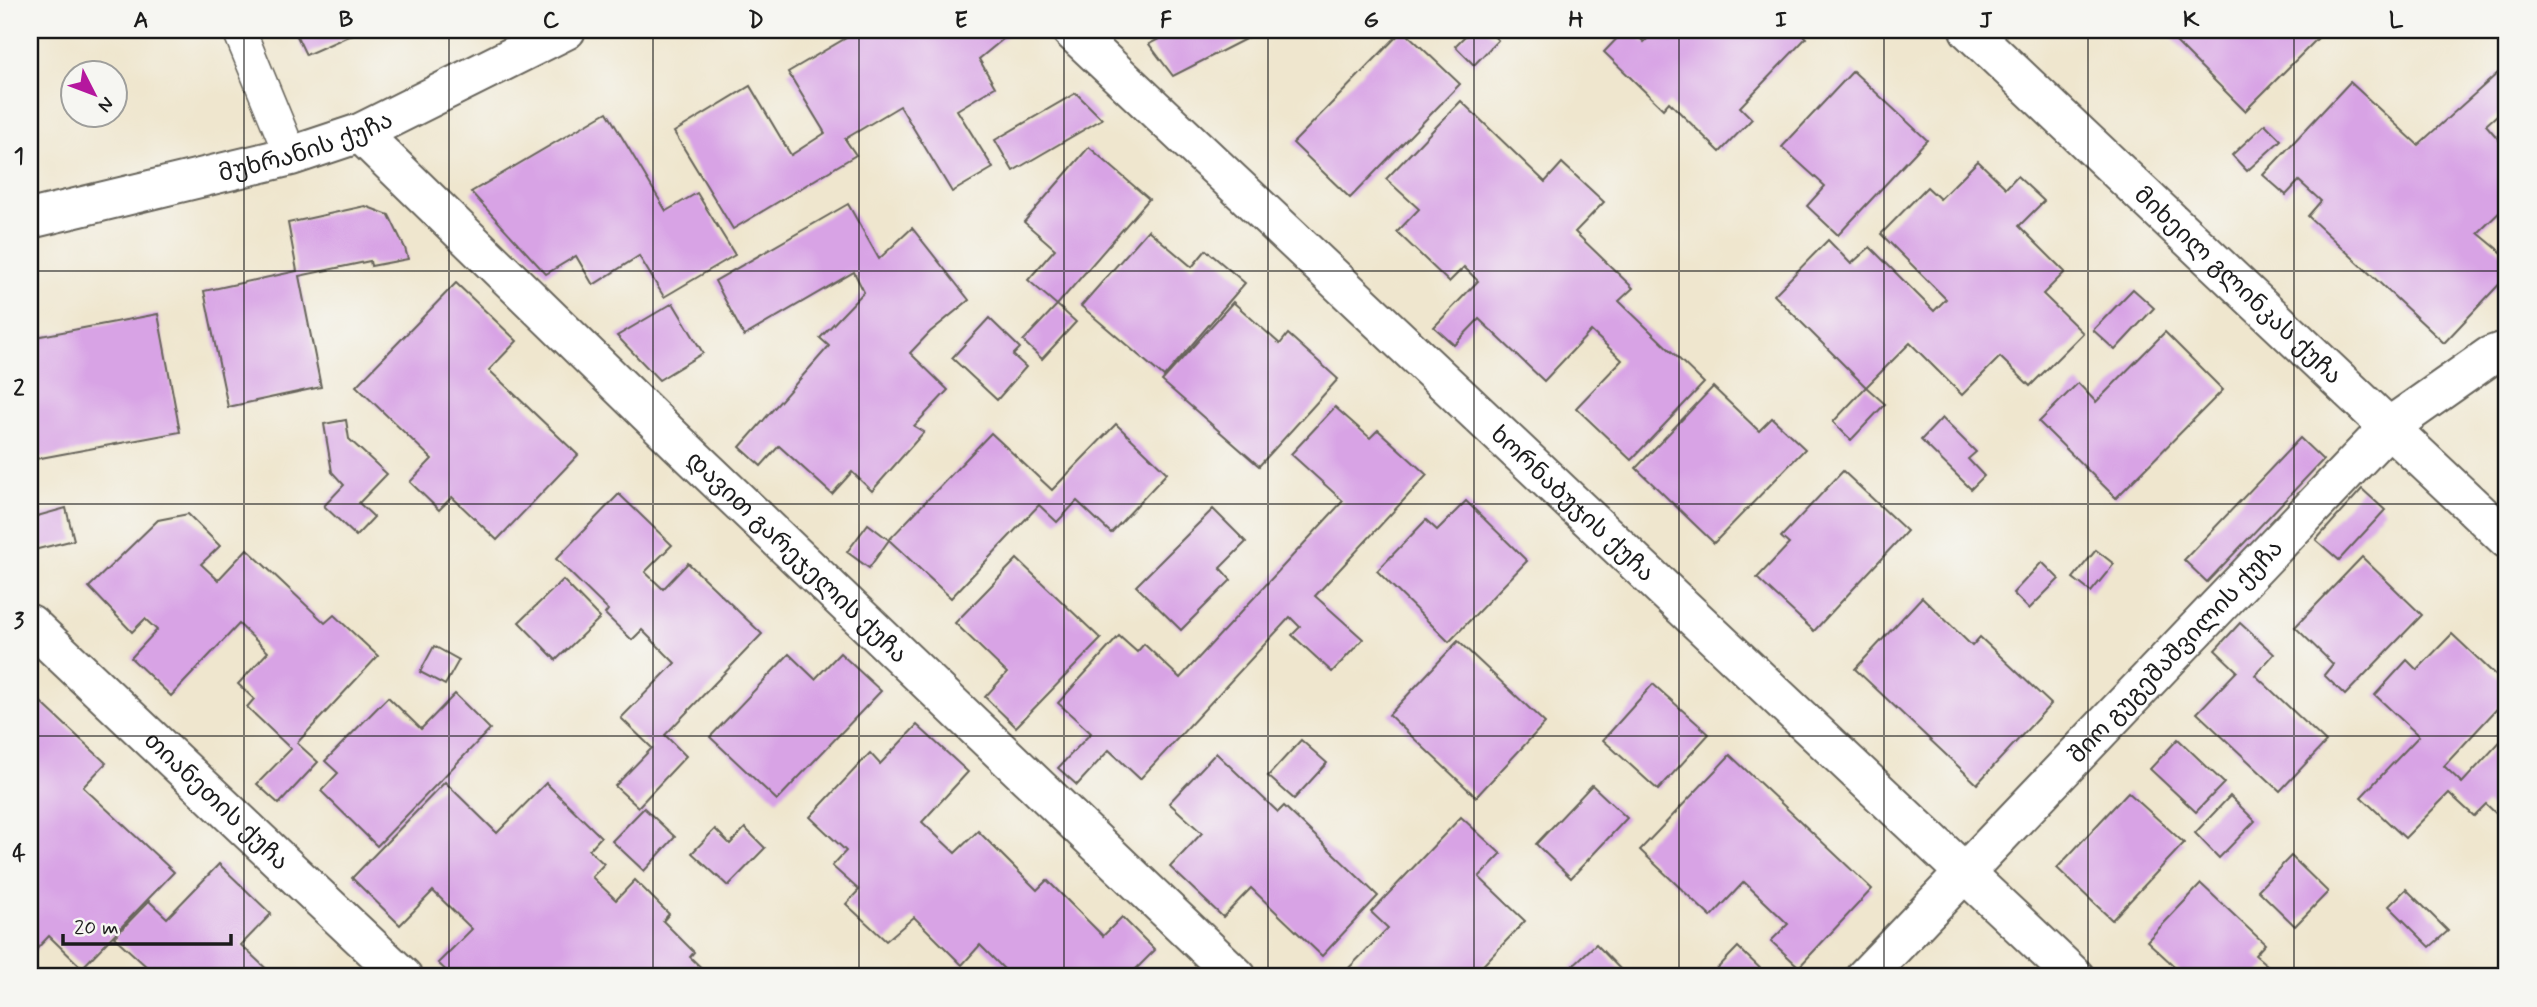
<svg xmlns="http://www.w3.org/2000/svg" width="2537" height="1007" viewBox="0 0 2537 1007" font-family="Mynerve,'Noto Sans Georgian',sans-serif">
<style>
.building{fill:#d8a3e5}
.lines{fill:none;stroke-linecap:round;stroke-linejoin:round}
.lane-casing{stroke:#66635a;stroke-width:35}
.street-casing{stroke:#66635a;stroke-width:42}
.secondary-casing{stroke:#66635a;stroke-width:42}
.lane{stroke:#fff;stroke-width:32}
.street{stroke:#fff;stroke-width:38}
.secondary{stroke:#fff;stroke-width:38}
.grid{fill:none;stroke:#1c1c1c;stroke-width:2;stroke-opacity:0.55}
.labels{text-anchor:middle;stroke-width:6;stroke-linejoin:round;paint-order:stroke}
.street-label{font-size:24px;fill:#1c1c1c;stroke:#f6f6f2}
.neatline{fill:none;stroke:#1c1c1c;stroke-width:2.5}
.grid-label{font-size:23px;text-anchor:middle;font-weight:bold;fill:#1c1c1c}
</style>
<rect width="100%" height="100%" fill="#f6f6f2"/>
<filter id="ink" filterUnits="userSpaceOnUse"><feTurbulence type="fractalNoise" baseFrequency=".0143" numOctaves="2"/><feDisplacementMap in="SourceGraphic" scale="14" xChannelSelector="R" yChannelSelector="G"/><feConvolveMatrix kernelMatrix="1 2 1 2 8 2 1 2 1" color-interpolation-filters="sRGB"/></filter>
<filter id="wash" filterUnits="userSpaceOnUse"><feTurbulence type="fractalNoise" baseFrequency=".00686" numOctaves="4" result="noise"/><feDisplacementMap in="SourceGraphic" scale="28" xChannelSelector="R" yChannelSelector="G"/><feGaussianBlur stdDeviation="1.57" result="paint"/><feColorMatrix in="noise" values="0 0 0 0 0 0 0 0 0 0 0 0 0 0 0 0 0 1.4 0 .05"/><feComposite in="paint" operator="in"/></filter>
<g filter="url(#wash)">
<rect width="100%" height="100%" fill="#efe6ce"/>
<g id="blocks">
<g class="building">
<polygon points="294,30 362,30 306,55"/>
<polygon points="855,30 938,30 941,34 949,30 1014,30 979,59 995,87 957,110 993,168 952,192 900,106 845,139 856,155 733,229 674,132 750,86 791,155 825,133 788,72 856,32"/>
<polygon points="1176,30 1263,30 1173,76 1149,44"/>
<polygon points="1403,30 1460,84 1350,198 1293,143"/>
<polygon points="1471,30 1487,30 1498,40 1474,65 1455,46"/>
<polygon points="1625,30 1632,30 1644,42 1656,30 1797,30 1806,38 1740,107 1752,119 1720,152 1669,102 1663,109 1604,52"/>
<polygon points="2164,30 2326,30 2245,111"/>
<polygon points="1853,71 1927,140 1838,235 1807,206 1825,186 1782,147"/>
<polygon points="2499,72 2507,82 2507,106 2486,125 2507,149 2507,205 2478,233 2507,257 2507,276 2444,343 2308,216 2321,201 2299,181 2286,195 2263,175 2350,82 2418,145"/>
<polygon points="1076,93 1102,119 1013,171 995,140"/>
<polygon points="1461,101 1545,182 1562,163 1604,202 1575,232 1633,288 1619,301 1704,383 1631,460 1576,408 1622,360 1591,331 1544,381 1479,319 1454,345 1434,327 1478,281 1464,267 1449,282 1397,232 1419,209 1386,179"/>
<polygon points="607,112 666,211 697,193 735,255 664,297 639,256 593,285 576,256 546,274 471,192"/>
<polygon points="2265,124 2281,140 2247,171 2232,155"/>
<polygon points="1089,147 1149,199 1057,305 1076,322 1042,359 1023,341 1057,305 1028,280 1055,249 1024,222"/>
<polygon points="1978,161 2006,188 2017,176 2044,201 2019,226 2065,272 2043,294 2083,333 2030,386 2000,357 1962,395 1910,343 1866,387 1774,295 1828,240 1851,264 1870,247 1934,311 1946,299 1881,234 1927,187 1940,199"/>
<polygon points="848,204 879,259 912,228 969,300 930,332 910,353 948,390 914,426 924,432 872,491 852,472 832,494 779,446 761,466 740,447 829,346 820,338 864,292 854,272 744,336 715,281"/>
<polygon points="365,206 389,215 405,248 408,259 371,266 370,261 299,276 321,387 228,407 204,291 297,271 288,223"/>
<polygon points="1148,230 1192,267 1206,250 1245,283 1164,377 1081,306"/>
<polygon points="456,283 517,341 489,370 578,455 497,540 452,497 439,510 410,482 432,459 356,386"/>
<polygon points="2133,289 2154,308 2115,350 2093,330"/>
<polygon points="1233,302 1280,344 1288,334 1338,379 1259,466 1162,381"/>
<polygon points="673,303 703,353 659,380 617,336"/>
<polygon points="158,314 180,432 30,460 30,338"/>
<polygon points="989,318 1020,348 1013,355 1026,367 997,400 952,358"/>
<polygon points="2165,332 2223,390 2116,498 2039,422 2078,383 2096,402"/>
<polygon points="1713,387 1759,431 1772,418 1805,449 1714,543 1636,468"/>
<polygon points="1866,387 1885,404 1851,440 1833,422"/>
<polygon points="1335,407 1370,438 1378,430 1427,475 1315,596 1363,639 1332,672 1292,635 1300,627 1290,617 1140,779 1109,750 1077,785 1058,768 1091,733 1058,703 1119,636 1137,652 1144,644 1180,678 1343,501 1291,454"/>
<polygon points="1942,418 1976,452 1968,459 1984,476 1971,489 1921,440"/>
<polygon points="346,420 349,439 387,474 359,503 374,517 356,536 324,506 344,485 332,472 324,424"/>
<polygon points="1116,424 1167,473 1111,533 1077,501 1057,522 1039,505 951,598 889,540 869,568 847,552 868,524 889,540 991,433 1052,490"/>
<polygon points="2300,438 2323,460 2207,582 2184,560"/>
<polygon points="1843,471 1907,531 1814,631 1757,578 1789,544 1781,537"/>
<polygon points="2362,489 2385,510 2339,560 2316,540"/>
<polygon points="619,494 672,545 645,572 663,589 688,563 762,634 665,735 686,756 638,807 615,786 652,748 621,718 675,663 642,630 632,640 605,614 608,610 556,559"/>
<polygon points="1466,501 1527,561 1449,642 1377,571 1426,520 1437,530"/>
<polygon points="66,508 74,540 30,551 30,518"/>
<polygon points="1213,509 1246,542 1220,568 1231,580 1181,630 1136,586"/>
<polygon points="188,514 220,546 201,564 218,580 247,549 325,623 334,615 378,656 297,743 318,762 279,804 257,784 291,749 247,707 254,699 238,684 268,652 239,624 171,696 131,658 157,630 145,619 132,632 89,587 158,520"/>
<polygon points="2096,550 2114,564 2091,592 2073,578"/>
<polygon points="2362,557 2422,615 2345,695 2324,675 2333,664 2295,627"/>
<polygon points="1017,559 1101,639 1016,727 985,697 1007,673 955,623"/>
<polygon points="2042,562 2059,579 2029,609 2013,593"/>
<polygon points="563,580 600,618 556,660 519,622"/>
<polygon points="1922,597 1972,646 1980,637 2051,704 1977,784 1855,669"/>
<polygon points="2240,623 2274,654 2255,675 2326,742 2280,791 2197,713 2237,671 2215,650"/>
<polygon points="2452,634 2507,686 2507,698 2444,766 2462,783 2507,734 2507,824 2486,804 2474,816 2449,793 2405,838 2361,797 2419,736 2375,695 2407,660 2417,670"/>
<polygon points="1458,641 1545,723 1476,797 1389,715"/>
<polygon points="434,646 459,660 445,685 420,672"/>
<polygon points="840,653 881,691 777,800 710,737 789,654 815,679"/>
<polygon points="1653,684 1709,734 1658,790 1603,740"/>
<polygon points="30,692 106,763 83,787 174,872 82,968 49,936 30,956"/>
<polygon points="455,694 490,729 377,846 321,791 338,773 325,761 388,697 421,729"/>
<polygon points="917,725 968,772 922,822 955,853 978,831 1037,890 1047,880 1103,936 1122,917 1155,950 1128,977 1012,977 980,945 962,965 914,917 886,941 846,904 859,890 832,866 846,851 810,817 870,753 880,764"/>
<polygon points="2178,739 2224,783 2196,812 2150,769"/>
<polygon points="1301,740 1327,763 1294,799 1268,776"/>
<polygon points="1216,753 1278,812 1284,806 1378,896 1322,956 1251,888 1223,917 1170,867 1202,833 1169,803"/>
<polygon points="1730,755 1872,889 1799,967 1771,941 1788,924 1744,882 1711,917 1640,850"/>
<polygon points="445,782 497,833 546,783 601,837 589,850 604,864 592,877 616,900 635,880 669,914 663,921 694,952 690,957 711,977 453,977 438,963 472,929 433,891 400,925 352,878"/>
<polygon points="1592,785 1627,818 1571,878 1536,844"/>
<polygon points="2128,792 2184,843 2112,920 2057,868"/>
<polygon points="2230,796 2255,821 2219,858 2195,833"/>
<polygon points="644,808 675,837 644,871 612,841"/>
<polygon points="1461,817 1501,854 1479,877 1525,921 1472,977 1340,977 1388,928 1371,912"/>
<polygon points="745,828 765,848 728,886 692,853 715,829 730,844"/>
<polygon points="2291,856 2328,892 2295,926 2258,890"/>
<polygon points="219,864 271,914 241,945 275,977 158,977 114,937 149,901 167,918"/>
<polygon points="2201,884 2265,944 2255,955 2267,965 2256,977 2186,977 2147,941"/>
<polygon points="2406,889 2448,931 2430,947 2389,906"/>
<polygon points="1596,944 1622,971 1615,977 1579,977 1570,968"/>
<polygon points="1738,947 1769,977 1709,977"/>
</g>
</g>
</g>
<g filter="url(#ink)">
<use href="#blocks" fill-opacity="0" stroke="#66635a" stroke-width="2"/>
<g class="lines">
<g class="lane-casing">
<polyline id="lane" points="239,30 291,156"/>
</g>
<g class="street-casing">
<g id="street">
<path id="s1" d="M1071 30 2075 977"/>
<path id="s2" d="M1969 30 2507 539"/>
<path id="s3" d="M360 133 678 443 1237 977"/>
<path id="s4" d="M30 624 403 977"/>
<path id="s5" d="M1865 977 2389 427 2490 356 2507 350"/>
</g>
</g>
<g class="secondary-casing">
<g id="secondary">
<path id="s6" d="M30 219 291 156 360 133 566 30"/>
</g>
</g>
<use href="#lane" class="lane"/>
<use href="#street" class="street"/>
<use href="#secondary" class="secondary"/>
</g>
</g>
<path class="grid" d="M244 30V977M449 30V977M653 30V977M859 30V977M1064 30V977M1268 30V977M1474 30V977M1679 30V977M1884 30V977M2088 30V977M2294 30V977M30 271H2507M30 504H2507M30 736H2507"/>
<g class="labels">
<g class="street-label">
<text dy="8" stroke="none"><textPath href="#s6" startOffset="285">მუხრანის ქუჩა</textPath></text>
<text dy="8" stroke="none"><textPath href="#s2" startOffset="371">მიხეილ გლინკას ქუჩა</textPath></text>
<text dy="8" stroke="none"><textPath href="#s1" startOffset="690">ხორნაბუჯის ქუჩა</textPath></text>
<text dy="8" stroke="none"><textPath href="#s3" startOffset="609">დავით გარეჯელის ქუჩა</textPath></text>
<text dy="8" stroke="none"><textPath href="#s5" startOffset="450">შიო გუგეშაშვილის ქუჩა</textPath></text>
<text dy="8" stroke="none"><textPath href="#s4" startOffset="257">თიანეთის ქუჩა</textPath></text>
</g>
</g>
<rect width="2537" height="1007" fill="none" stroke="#f6f6f2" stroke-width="77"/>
<g transform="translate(94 94) rotate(132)"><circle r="33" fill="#f6f6f2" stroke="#9f9f9c" stroke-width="2"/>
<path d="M0-5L12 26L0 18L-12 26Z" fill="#b5179e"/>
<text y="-10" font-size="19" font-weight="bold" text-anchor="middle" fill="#1c1c1c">N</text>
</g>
<path d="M63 934v10h168v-10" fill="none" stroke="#1c1c1c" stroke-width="3.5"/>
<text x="74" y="934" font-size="21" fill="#1c1c1c" stroke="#f6f6f2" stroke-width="5" paint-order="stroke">20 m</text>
<rect x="38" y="38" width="2460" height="930" class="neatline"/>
<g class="grid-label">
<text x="141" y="27">A</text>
<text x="346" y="27">B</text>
<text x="551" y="27">C</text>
<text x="756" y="27">D</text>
<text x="961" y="27">E</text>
<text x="1166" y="27">F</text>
<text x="1371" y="27">G</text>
<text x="1576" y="27">H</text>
<text x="1781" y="27">I</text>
<text x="1986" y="27">J</text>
<text x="2191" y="27">K</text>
<text x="2396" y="27">L</text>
<text x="19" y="163">1</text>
<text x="19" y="395">2</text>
<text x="19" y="628">3</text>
<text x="19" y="860">4</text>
</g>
</svg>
